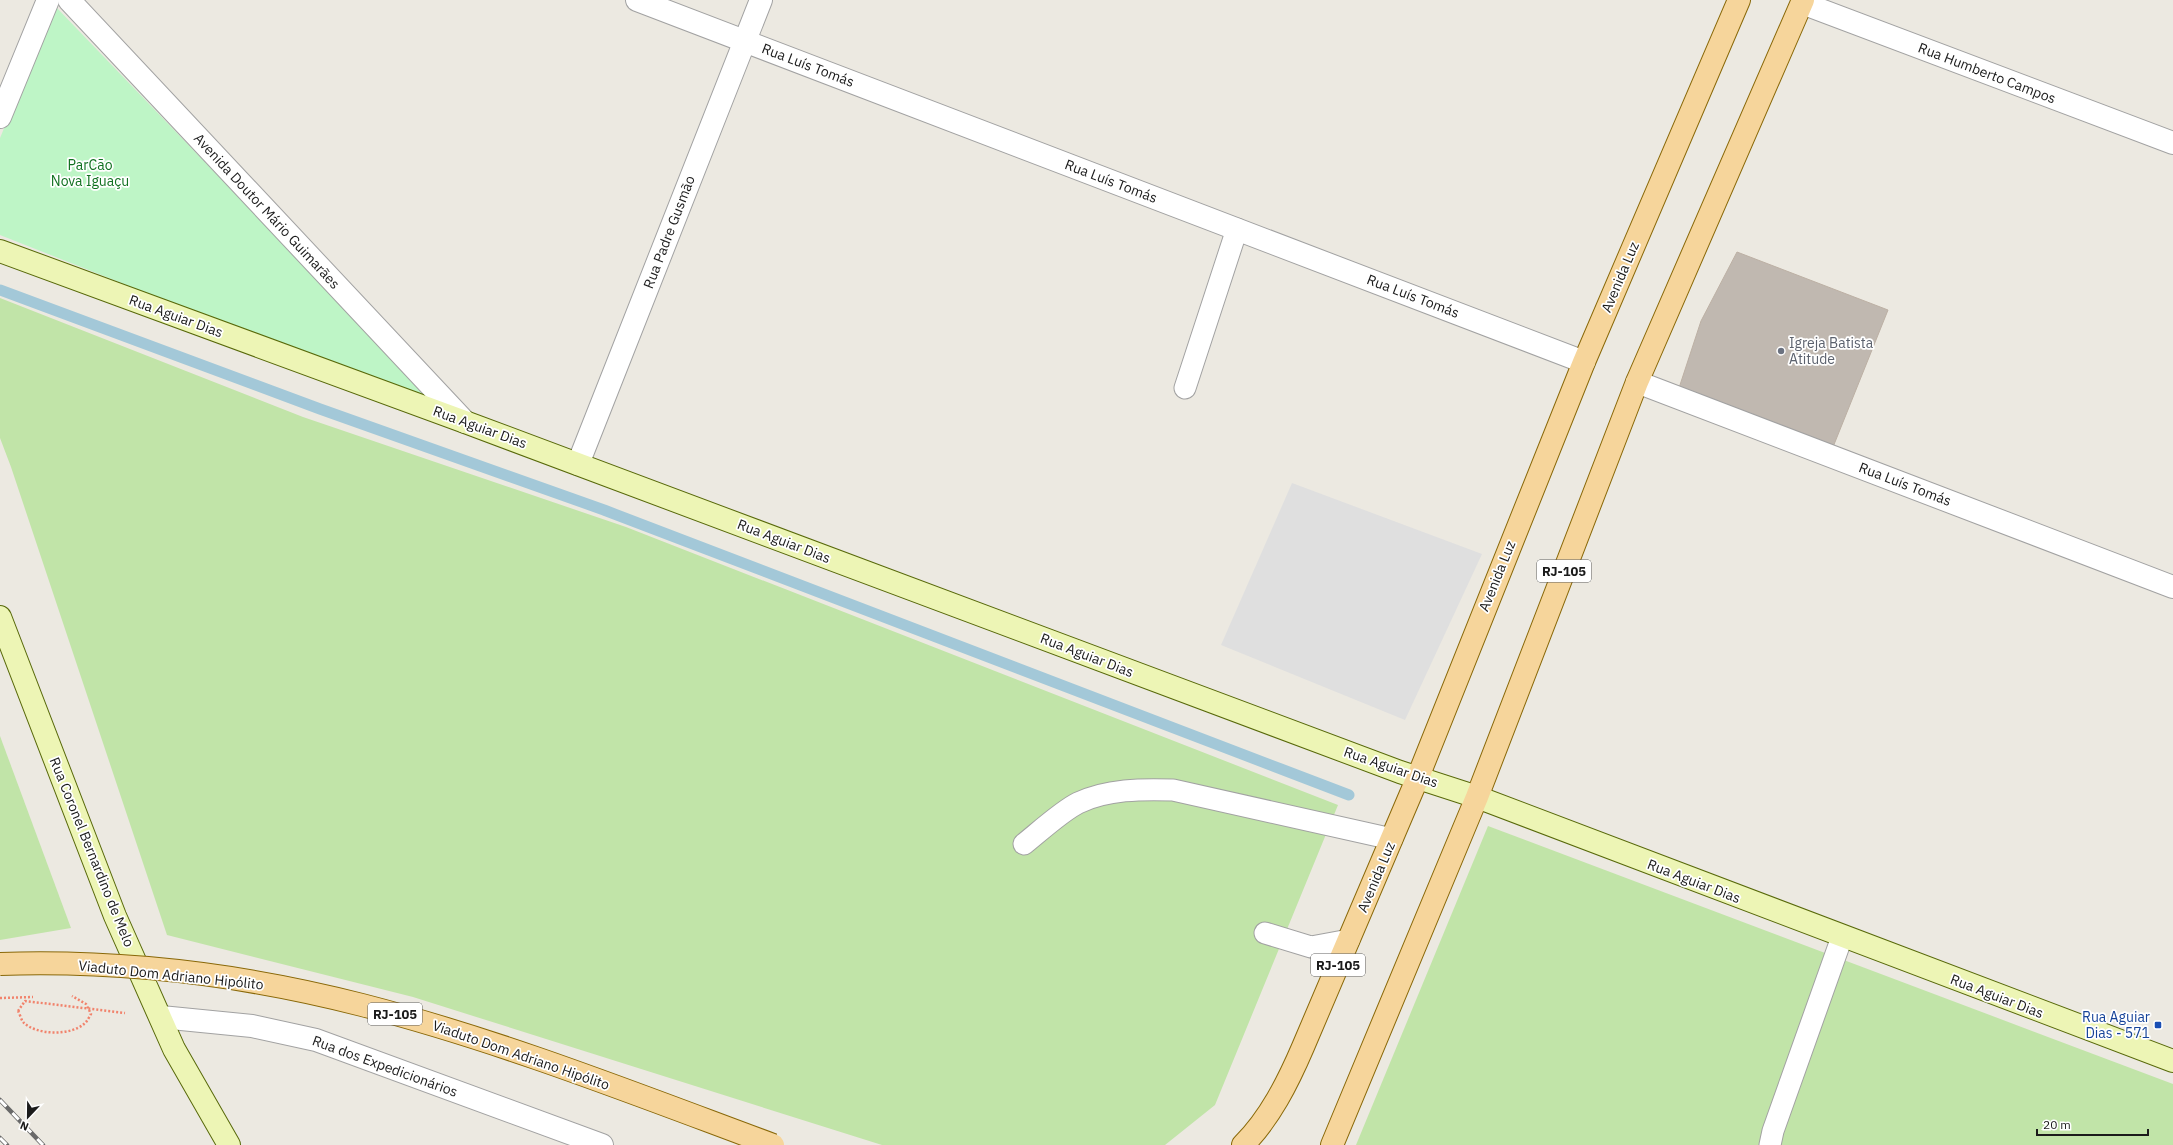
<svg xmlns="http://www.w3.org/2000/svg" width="2173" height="1145" viewBox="0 0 2173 1145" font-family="'IBM Plex Sans',sans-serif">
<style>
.grass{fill:#c1e4a8}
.park{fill:#bef5c6}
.parking{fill:#dfdfdf}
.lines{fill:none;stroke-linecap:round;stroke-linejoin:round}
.stream{stroke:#a3c8d8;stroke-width:11}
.building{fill:#c0b8b0;stroke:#bcb0a4}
.service-casing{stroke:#a2a2a2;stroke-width:23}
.minor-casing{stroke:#a2a2a2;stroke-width:24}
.tertiary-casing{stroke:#a2a2a2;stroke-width:24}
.secondary-casing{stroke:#58690a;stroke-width:24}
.primary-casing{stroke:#896808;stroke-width:24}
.path{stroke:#f1836c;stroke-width:2.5;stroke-dasharray:2 2;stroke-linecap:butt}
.service{stroke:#fff;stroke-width:21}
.minor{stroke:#fff;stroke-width:22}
.tertiary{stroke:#fff;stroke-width:22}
.secondary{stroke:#edf5b5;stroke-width:22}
.primary{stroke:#f6d59b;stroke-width:22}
.rail-casing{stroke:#696969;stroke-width:4.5}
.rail{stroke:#fff;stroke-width:3;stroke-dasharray:9;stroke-linecap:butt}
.primary-bridge-casing{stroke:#896808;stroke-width:24;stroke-linecap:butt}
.path-bridge{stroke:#f1836c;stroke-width:2.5;stroke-dasharray:2 2;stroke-linecap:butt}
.primary-bridge{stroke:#f6d59b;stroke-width:22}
.worship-dot{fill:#6b7280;stroke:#fff;stroke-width:1.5}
.transit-dot{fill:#1a4fb4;stroke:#fff;stroke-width:1.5}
.labels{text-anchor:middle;stroke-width:3.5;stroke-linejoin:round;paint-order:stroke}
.shield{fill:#fff;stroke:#5f5f5f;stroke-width:1}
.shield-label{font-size:13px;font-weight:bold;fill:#1b1b1b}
.street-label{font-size:14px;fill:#1b1b1b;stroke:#fff}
.park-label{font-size:14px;fill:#117120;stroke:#fff}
.worship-label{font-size:14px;fill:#5b616d;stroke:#fff;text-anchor:start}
.transit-label{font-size:14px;fill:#164399;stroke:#fff;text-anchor:end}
</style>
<rect width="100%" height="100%" fill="#ece9e1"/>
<g class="grass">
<polygon points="0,298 303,417 626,527 1338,805 1215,1105 1165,1145 882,1145 413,997 167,935 11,467 0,438"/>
<polygon points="0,736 71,928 0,940"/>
<polygon points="1488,826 2173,1084 2173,1145 1356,1145"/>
</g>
<polygon class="park" points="55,6 443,410 0,235 0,138"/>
<polygon class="parking" points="1292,483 1482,554 1405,720 1221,645"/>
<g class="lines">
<polyline class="stream" points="0,290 320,409 604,510 1349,795"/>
</g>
<polygon class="building" points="1737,252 1888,310 1833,447 1679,388 1701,321"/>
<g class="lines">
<g class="service-casing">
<g id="service">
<polyline points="1185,388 1237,229"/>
<path d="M1024 844C1039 832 1062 811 1078 803 1107 789 1142 789 1173 790L1392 839"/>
<polyline points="1265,933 1311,947 1349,940"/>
<polyline points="1770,1145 1773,1131 1842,937"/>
</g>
</g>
<g class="minor-casing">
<g id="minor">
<polyline points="637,0 1584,362"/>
<polyline points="1802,3 2173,143"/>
<polyline points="0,117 48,0"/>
<polyline points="1637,382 2173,587"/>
<polyline points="578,464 761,0"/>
<polyline points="161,1017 252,1026 316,1040 602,1145"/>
</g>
</g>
<g class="tertiary-casing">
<polyline id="tertiary" points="69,0 465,422"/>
</g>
<g class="secondary-casing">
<g id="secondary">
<polyline points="0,251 465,422 1400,772 1477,797 2173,1061"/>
<polyline points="0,617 115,916 174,1049 229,1145"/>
</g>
</g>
<g class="primary-casing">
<g id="primary">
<path d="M1243 1145C1270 1118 1288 1082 1303 1047L1418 777 1584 362 1739 0"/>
<polyline points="1332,1145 1477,797 1637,382 1803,0"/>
</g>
</g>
<polyline class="path" points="18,1011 25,1001 125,1013"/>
<use href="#service" class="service"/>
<use href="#minor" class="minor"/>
<use href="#tertiary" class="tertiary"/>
<use href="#secondary" class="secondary"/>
<use href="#primary" class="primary"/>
<g class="rail-casing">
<g id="rail">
<polyline points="0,1100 43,1145"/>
<polyline points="0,1138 7,1145"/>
</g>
</g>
<use href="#rail" class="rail"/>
<g class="primary-bridge-casing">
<path id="primary-bridge" d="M0 964C121 960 245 975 362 1005 502 1041 638 1095 773 1145"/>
</g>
<g class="path-bridge">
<polyline points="0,998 33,997"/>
<path d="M18 1011C20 1014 21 1020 24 1023 37 1035 70 1036 84 1024 87 1022 89 1017 91 1014L86 1004 72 996"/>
</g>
<use href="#primary-bridge" class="primary-bridge"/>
</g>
<circle class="worship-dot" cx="1781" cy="351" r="4"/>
<rect class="transit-dot" x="2154" y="1021" width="8" height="8" rx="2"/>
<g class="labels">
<g class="shield">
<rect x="1537" y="560" width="54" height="22" rx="3"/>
<rect x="1311" y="954" width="54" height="22" rx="3"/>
<rect x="368" y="1003" width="54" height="22" rx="3"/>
</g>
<g class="shield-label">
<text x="1564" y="576">RJ-105</text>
<text x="1338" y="970">RJ-105</text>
<text x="395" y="1019">RJ-105</text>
</g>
<g class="street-label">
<text transform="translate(808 65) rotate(21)" y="5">Rua Luís Tomás</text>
<text transform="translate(1987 73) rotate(21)" y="5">Rua Humberto Campos</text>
<text transform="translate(1111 181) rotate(21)" y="5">Rua Luís Tomás</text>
<text transform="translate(267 211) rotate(47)" y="5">Avenida Doutor Mário Guimarães</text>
<text transform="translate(669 232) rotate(-69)" y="5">Rua Padre Gusmão</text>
<text transform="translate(1620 277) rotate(-67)" y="5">Avenida Luz</text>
<text transform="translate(1413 296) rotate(21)" y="5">Rua Luís Tomás</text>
<text transform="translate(176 316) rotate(20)" y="5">Rua Aguiar Dias</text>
<text transform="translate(480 427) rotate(20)" y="5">Rua Aguiar Dias</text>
<text transform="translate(1905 484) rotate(21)" y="5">Rua Luís Tomás</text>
<text transform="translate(784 541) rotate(21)" y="5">Rua Aguiar Dias</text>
<text transform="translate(1497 576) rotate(-68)" y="5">Avenida Luz</text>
<text transform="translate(1087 655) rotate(21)" y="5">Rua Aguiar Dias</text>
<text transform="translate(1391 767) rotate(19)" y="5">Rua Aguiar Dias</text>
<text transform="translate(92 852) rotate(68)" y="5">Rua Coronel Bernardino de Melo</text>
<text transform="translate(1376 877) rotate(-67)" y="5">Avenida Luz</text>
<text transform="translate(1694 881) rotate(21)" y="5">Rua Aguiar Dias</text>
<text transform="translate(171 975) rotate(6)" y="5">Viaduto Dom Adriano Hipólito</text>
<text transform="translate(1997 996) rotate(21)" y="5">Rua Aguiar Dias</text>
<text transform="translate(521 1055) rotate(19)" y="5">Viaduto Dom Adriano Hipólito</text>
<text transform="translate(385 1066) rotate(20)" y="5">Rua dos Expedicionários</text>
</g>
<g class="park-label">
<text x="90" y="170">ParCão<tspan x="90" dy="16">Nova Iguaçu</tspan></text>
</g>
<g class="worship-label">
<text x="1789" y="348">Igreja Batista<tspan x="1789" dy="16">Atitude</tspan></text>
</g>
<g class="transit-label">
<text x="2150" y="1022">Rua Aguiar<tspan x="2150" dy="16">Dias - 571</tspan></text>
</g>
</g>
<g transform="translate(28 1117) rotate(202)" stroke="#ffffff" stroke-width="3" paint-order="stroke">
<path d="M0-3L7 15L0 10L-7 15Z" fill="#1b1b1b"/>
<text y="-6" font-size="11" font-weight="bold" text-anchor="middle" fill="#1b1b1b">N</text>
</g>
<path d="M2037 1129v6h111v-6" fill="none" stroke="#1b1b1b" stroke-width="2"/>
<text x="2043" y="1129" font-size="12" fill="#1b1b1b" stroke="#ffffff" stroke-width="3" paint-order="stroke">20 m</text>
</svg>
